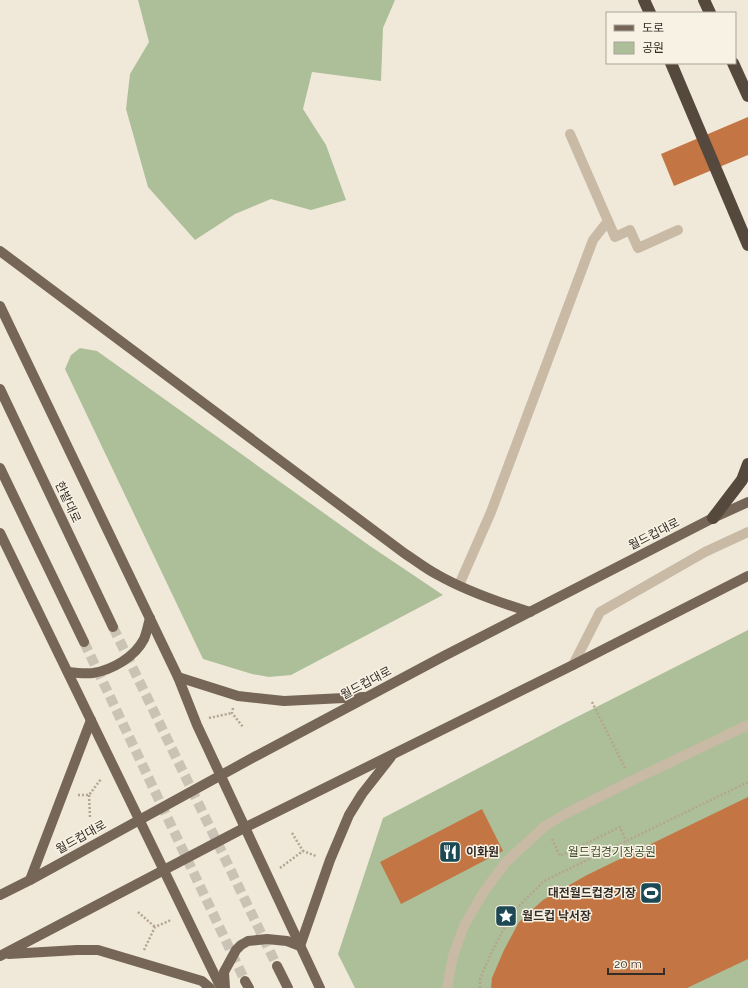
<svg xmlns="http://www.w3.org/2000/svg" width="748" height="988" viewBox="0 0 748 988" font-family="Raleway,'Noto Sans KR',sans-serif">
<style>
.green{fill:#adbf99}
.building{fill:#c37544}
.lines{fill:none;stroke-linecap:round;stroke-linejoin:round}
.major-tunnel{stroke:#cac3b5;stroke-width:10;stroke-dasharray:10 5;stroke-linecap:butt}
.path{stroke:#b4a490;stroke-width:2.5;stroke-dasharray:2 2;stroke-linecap:butt}
.minor{stroke:#c8baa5;stroke-width:10}
.major{stroke:#766657;stroke-width:10}
.highway{stroke:#55483d;stroke-width:12}
.labels{text-anchor:middle;stroke-width:3;stroke-linejoin:round;paint-order:stroke}
.street-label{font-size:12px;fill:#342c26;stroke:#f8f2e5}
.poi-label{font-size:12px;font-weight:bold;fill:#342c26;stroke:#f8f2e5;text-anchor:start}
.park-label{font-size:12px;fill:#3e512b;stroke:#f8f2e5}
</style>
<rect width="100%" height="100%" fill="#f0e9d9"/>
<g class="green">
<polygon points="138,0 395,0 383,28 381,81 312,72 303,109 326,145 346,200 311,210 271,199 235,214 195,240 148,187 126,109 130,74 149,42"/>
<polygon points="80,348 97,351 370,546 443,595 291,675 269,677 252,674 203,659 65,369 71,355"/>
<polygon points="748,630 748,988 355,988 338,954 383,818 563,724"/>
</g>
<g class="building">
<polygon points="748,117 748,155 674,186 661,154"/>
<polygon points="748,797 748,959 687,988 491,988 492,978 504,950 519,922 543,900 587,875"/>
<polygon points="482,809 503,851 401,904 380,862"/>
</g>
<g class="lines">
<g class="major-tunnel">
<polyline points="113,627 277,966"/>
<polyline points="84,642 245,981"/>
</g>
<g class="path">
<polyline points="592,702 625,768"/>
<polyline points="233,708 232,713 243,727"/>
<polyline points="209,718 232,713"/>
<polyline points="78,795 89,795 101,779"/>
<polyline points="89,795 90,817"/>
<polyline points="292,833 303,851"/>
<polyline points="552,839 560,856 620,827 626,841"/>
<polyline points="280,868 303,851 316,856"/>
<polyline points="138,912 155,927"/>
<polyline points="144,950 155,927 171,920"/>
<polyline points="480,988 480,979 492,951 513,912 544,881 748,782"/>
</g>
<g class="minor">
<polyline points="570,134 608,221"/>
<polyline points="459,585 491,512 593,240 608,221 615,237 630,230 638,248 678,230"/>
<polyline points="573,665 600,612 705,552 748,532"/>
<polyline points="447,988 453,956 464,926 483,893 506,862 545,826 567,813 631,781 748,725"/>
</g>
<g class="major">
<path d="M0 251 404 553C415 560 426 569 438 575 466 591 498 602 530 612"/>
<polyline points="0,306 178,677 197,725 320,988"/>
<polyline points="0,389 113,627"/>
<polyline points="0,468 84,642"/>
<polyline points="0,533 221,988"/>
<path d="M68 672C76 673 85 674 93 673 112 670 135 657 144 639 147 632 148 625 150 618"/>
<polyline points="178,677 238,696 284,701 364,697"/>
<polyline points="30,880 91,720"/>
<polyline points="0,895 30,880 256,756 444,656 713,518 748,502"/>
<polyline points="9,954 77,950 98,950 202,981 210,988"/>
<polyline points="0,956 244,828 573,665 748,576"/>
<polyline points="277,966 288,988"/>
<polyline points="245,981 249,988"/>
<polyline points="225,988 224,972 236,950 241,945 248,941 267,939 287,941 300,946 330,860 349,815 362,794 391,757"/>
</g>
<g class="highway">
<polyline points="644,0 650,13"/>
<polyline points="704,0 710,13"/>
<polyline points="671,63 748,245"/>
<polyline points="733,63 748,96"/>
<polyline points="713,518 742,480 748,464"/>
</g>
</g>
<defs>
<g id="restaurant-square" transform="scale(1.15)"><rect x="-9" y="-9" width="18" height="18" rx="4" fill="#1d4954" stroke="#f8f2e5"/><path d="M-5-6h1v4h1v-4h1v4h1v-4h1v5L-1.5 .5V6h-2V.5L-5-1ZM5-6V6H3V1.5H1.5Q1.5-4 5-6Z" fill="#fff"/></g>
<g id="stadium-square" transform="scale(1.15)"><rect x="-9" y="-9" width="18" height="18" rx="4" fill="#1d4954" stroke="#f8f2e5"/><path d="M0-5a6.5 5 0 1 0 0 10a6.5 5 0 1 0 0-10ZM-3.5-1.8h7v3.6h-7Z" fill="#fff"/></g>
<g id="sight-square" transform="scale(1.15)"><rect x="-9" y="-9" width="18" height="18" rx="4" fill="#1d4954" stroke="#f8f2e5"/><path d="M0-6L1.8-2.2L6-1.7L2.9 1.2L3.7 5.4L0 3.3L-3.7 5.4L-2.9 1.2L-6-1.7L-1.8-2.2Z" fill="#fff"/></g>
</defs>
<g fill-rule="evenodd">
<use href="#restaurant-square" x="450" y="852"/>
<use href="#stadium-square" x="651" y="893"/>
<use href="#sight-square" x="506" y="916"/>
</g>
<g class="labels">
<g class="street-label">
<text transform="translate(68 502) rotate(65)" y="4">한밭대로</text>
<text transform="translate(654 534) rotate(-27)" y="4">월드컵대로</text>
<text transform="translate(366 683) rotate(-28)" y="4">월드컵대로</text>
<text transform="translate(81 837) rotate(-29)" y="4">월드컵대로</text>
</g>
<g class="poi-label">
<text x="466" y="856">이화원</text>
<text x="636" y="897" text-anchor="end">대전월드컵경기장</text>
<text x="522" y="920">월드컵 낙서장</text>
</g>
<g class="park-label">
<text x="612" y="856">월드컵경기장공원</text>
</g>
</g>
<rect x="606" y="12" width="130" height="52" fill="#f8f2e5" stroke="#aaa399"/>
<rect x="614" y="25" width="20" height="6" fill="#766657" stroke="#aaa399"/>
<text x="642" y="32" font-size="12" fill="#342c26">도로</text>
<rect x="614" y="42" width="20" height="12" fill="#adbf99" stroke="#aaa399"/>
<text x="642" y="52" font-size="12" fill="#342c26">공원</text>
<path d="M608 968v6h56v-6" fill="none" stroke="#342c26" stroke-width="2"/>
<text x="614" y="968" font-size="12" fill="#342c26" stroke="#f8f2e5" stroke-width="3" paint-order="stroke">20 m</text>
</svg>
